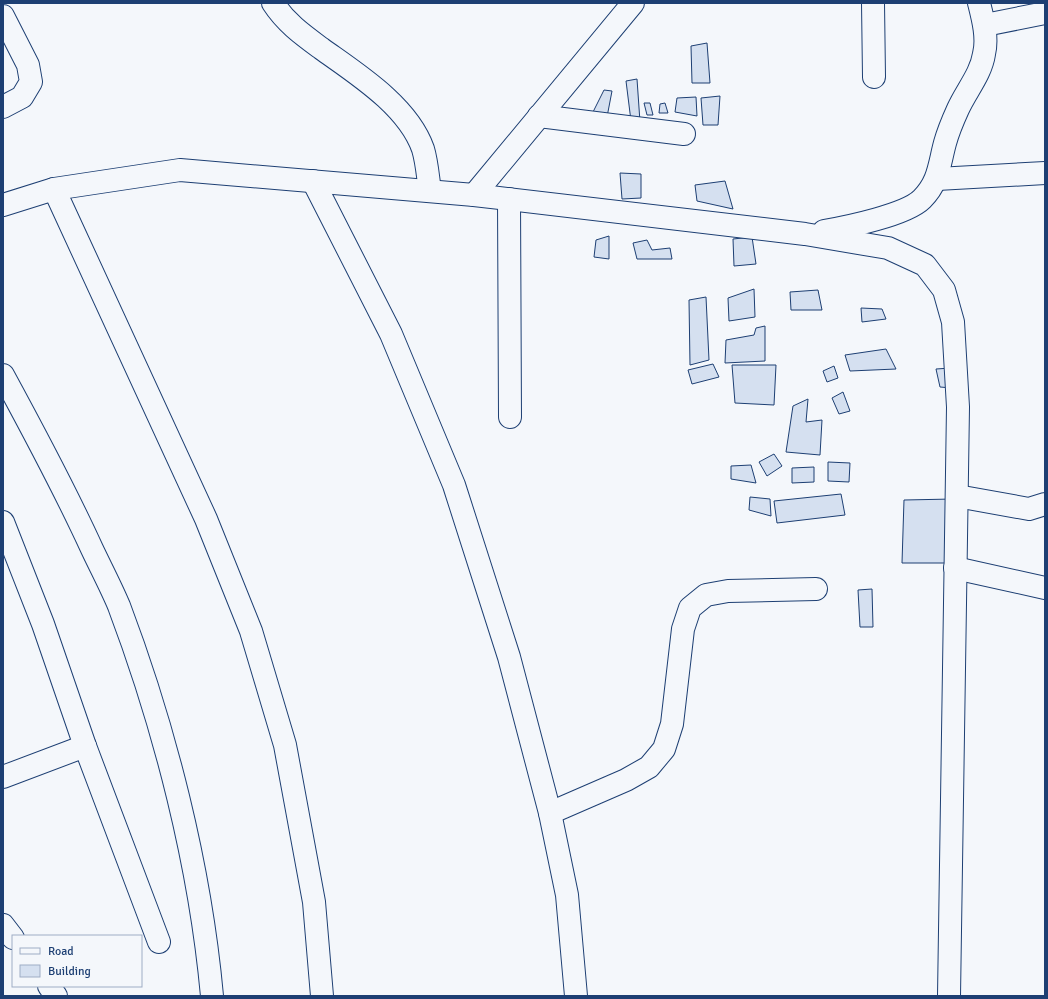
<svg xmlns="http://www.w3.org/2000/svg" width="1048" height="999" viewBox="0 0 1048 999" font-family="Signika,sans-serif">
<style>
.building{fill:#d5e0f0;stroke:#1d3f73}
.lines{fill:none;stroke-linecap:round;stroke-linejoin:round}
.minor-casing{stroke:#1d3f73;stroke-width:24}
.minor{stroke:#f4f7fb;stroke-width:22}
</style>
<rect width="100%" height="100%" fill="#f4f7fb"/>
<g class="building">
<polygon points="707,43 710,83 692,83 691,46"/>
<polygon points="637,79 640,122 631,121 626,81"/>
<polygon points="604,90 612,91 607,117 593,112"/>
<polygon points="720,96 718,125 703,125 701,98"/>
<polygon points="696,97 697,116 675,112 677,98"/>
<polygon points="644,103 650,103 653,115 647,115"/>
<polygon points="665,103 668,113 659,113 660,104"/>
<polygon points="620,173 641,174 641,198 622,199"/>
<polygon points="725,181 733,209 697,201 695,185"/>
<polygon points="609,236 609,259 594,257 596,240"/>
<polygon points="752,237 756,264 734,266 733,239"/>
<polygon points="647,240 652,250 670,248 672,259 637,259 633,243"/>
<polygon points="754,289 755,317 729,321 728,298"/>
<polygon points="818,290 822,310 791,310 790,292"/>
<polygon points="706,297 709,360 690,365 689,300"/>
<polygon points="861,308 882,309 886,319 862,322"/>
<polygon points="765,326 765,361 725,363 726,340 754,335 756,328"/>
<polygon points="886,349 896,369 850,371 845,355"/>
<polygon points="713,364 719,377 692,384 688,370"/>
<polygon points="732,365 776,365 774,405 735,403"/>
<polygon points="834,366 838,378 827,382 823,371"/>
<polygon points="951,368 952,388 940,387 936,369"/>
<polygon points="843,392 850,411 839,414 832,398"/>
<polygon points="808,399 806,422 822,420 820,455 786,452 793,406"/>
<polygon points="774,454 782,466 767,476 759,462"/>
<polygon points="828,462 850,463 849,482 828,481"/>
<polygon points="751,465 756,483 731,479 731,466"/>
<polygon points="814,467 814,482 792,483 792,468"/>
<polygon points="841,494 845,515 777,523 774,501"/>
<polygon points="750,497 770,499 771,516 749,510"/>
<polygon points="953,499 949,563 902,563 904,500"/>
<polygon points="872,589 873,627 860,627 858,590"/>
</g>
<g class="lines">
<g class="minor-casing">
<g id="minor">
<path d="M273 3C286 23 303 35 322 49 357 74 408 106 423 149 427 162 428 178 430 191"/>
<polyline points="873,3 874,77"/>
<polyline points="3,16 28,65 31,82 22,97 3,107"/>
<polyline points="985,25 1045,13"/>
<polyline points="539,116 684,134"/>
<polyline points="937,179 1045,173"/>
<polyline points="313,181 391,334 454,485 509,657 550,813 567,895 576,996"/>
<polyline points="54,189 206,519 251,631 285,745 314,902 322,996"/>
<polyline points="474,195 633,3"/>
<polyline points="509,199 510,417"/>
<polyline points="3,205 54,189 180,170 474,195 805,234 888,248 925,265 944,290 953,322 958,407 949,996"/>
<path d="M824 231C847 227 906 215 922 199 939 182 939 165 945 143 948 132 953 120 958 109 966 91 981 74 984 54 988 38 983 19 979 3"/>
<path d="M3 375C34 432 65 490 92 549 101 568 111 587 119 606 165 728 200 865 212 996"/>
<polyline points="957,496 1029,509 1045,504"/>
<polyline points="3,522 43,624 85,746 159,942"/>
<polyline points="955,568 1045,588"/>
<polyline points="3,777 85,746"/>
<polyline points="550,813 626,780 649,767 664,749 672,724 683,629 690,608 706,595 728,591 816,589"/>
<polyline points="3,925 13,938"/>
<polyline points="49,986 56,996"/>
</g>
</g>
<use href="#minor" class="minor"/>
</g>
<rect width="1048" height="999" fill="none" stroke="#1d3f73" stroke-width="8"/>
<rect x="12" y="935" width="130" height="52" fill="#f4f7fb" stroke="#9eadc5"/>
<rect x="20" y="948" width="20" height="6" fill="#f4f7fb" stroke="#9eadc5"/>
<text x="48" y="955" font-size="12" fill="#1d3f73">Road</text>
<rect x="20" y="965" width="20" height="12" fill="#d5e0f0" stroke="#9eadc5"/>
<text x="48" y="975" font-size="12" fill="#1d3f73">Building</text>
</svg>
